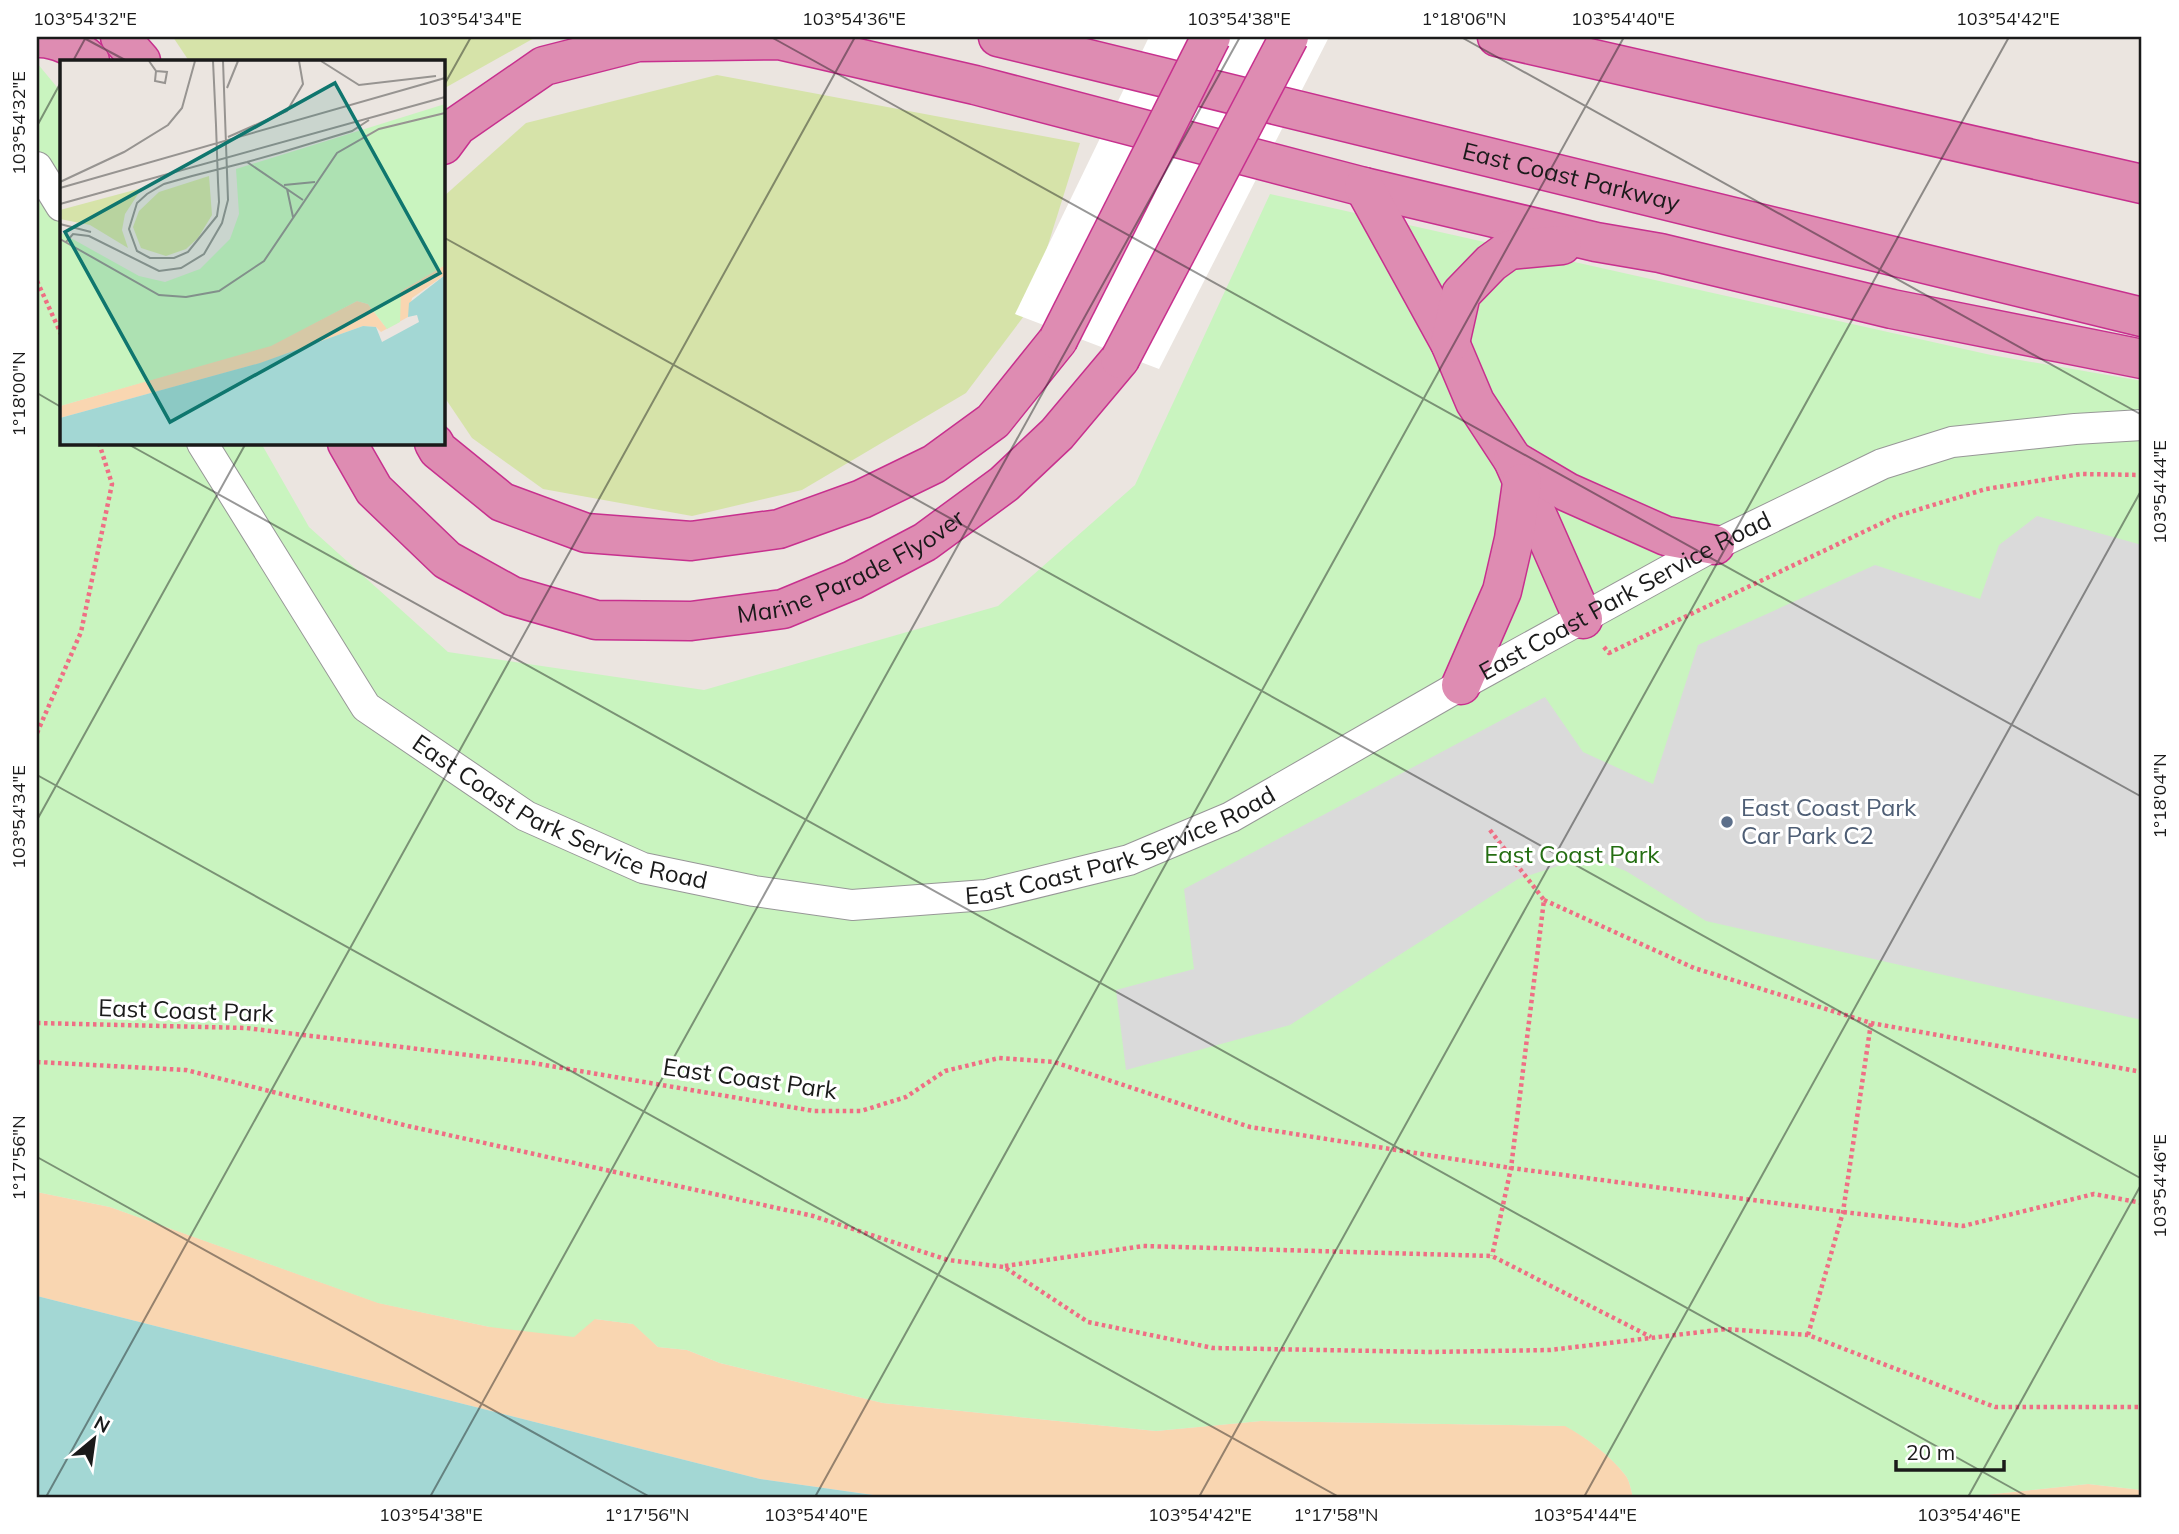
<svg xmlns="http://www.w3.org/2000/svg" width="2179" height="1534" viewBox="0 0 2179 1534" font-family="Mulish,sans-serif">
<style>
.grass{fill:#d6e3a9}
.sand{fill:#f9d6b1}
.park{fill:#c9f4bf}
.parking{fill:#dadada}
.water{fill:#a3d7d4}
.pier{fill:#fff}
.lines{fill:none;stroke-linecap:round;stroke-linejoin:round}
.street-casing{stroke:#979797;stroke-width:32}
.highway-casing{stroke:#c7308e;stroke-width:41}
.path{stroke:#ef6e84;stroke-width:4.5;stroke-dasharray:3.5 3.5;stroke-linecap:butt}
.street{stroke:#fff;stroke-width:30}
.highway{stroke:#de8cb2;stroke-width:38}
.highway-bridge-casing{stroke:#c7308e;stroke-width:41;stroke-linecap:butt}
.highway-bridge{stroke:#de8cb2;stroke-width:38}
.ticks{fill:none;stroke:#1a1a1a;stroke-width:2;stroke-opacity:0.45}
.service-dot{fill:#5c6f8a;stroke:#fff;stroke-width:2.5}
.labels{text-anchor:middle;stroke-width:6;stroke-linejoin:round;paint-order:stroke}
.street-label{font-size:24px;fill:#1a1a1a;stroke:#fff}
.service-label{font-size:24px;fill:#4e5e75;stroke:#fff;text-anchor:start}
.park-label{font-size:24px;fill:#246e12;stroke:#fff}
.inset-road{fill:none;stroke:#979491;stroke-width:2}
.view{fill:#0f766e;fill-opacity:0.15;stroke:#0f766e;stroke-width:3.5}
.inset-edge{fill:none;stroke:#1a1a1a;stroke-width:3.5}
.neatline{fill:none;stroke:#1a1a1a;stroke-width:2.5}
.ticks-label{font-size:18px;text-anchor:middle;fill:#1a1a1a}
</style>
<rect width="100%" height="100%" fill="#ebe5e0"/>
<g class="grass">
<polygon points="173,37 536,37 443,89 443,61 189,61"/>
<polygon points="717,75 1080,143 1027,312 966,393 802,490 692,516 543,489 472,438 443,395 443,197 526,123"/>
</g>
<g class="sand">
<path d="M37 1192 110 1207 379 1303 490 1327 595 1319 634 1324 658 1347 687 1350 720 1363 883 1403 1156 1431 1261 1421 1566 1426C1587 1438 1611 1456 1626 1476 1630 1482 1631 1490 1633 1497H888L760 1479 37 1296Z"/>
<polygon points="2088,1484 2142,1490 2142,1497 1966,1497"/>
</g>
<path class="park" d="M37 63 61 92V443H261L309 527 448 652 704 690 998 606 1135 485 1270 194 1991 355 2142 381V1490L2088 1484 1966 1497H1633C1631 1490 1630 1482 1626 1476 1611 1456 1587 1438 1565 1426L1261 1421 1156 1431 883 1403 720 1363 687 1350 658 1347 633 1324 595 1319 574 1337 490 1327 378 1303 110 1207 37 1192Z"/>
<polygon class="parking" points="2037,516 2142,545 2142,1020 1706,921 1626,871 1594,859 1561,865 1518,879 1290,1025 1126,1070 1116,990 1194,969 1184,889 1545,697 1583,752 1653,784 1698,645 1875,565 1980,599 1999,545"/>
<polygon class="water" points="37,1296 760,1479 887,1497 37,1497"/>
<polygon class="pier" points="1149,37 1329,37 1159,369 1015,314"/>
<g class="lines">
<g class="street-casing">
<g id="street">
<polyline points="37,167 61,206"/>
<path id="s1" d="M202 443 366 707 526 816 643 868 754 891 852 905 986 895 1129 860 1231 817 1461 685 1715 545 1882 464 1952 442 2075 429 2142 425"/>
</g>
</g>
<g class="highway-casing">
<g id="highway">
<polyline points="120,37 141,61"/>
<path id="s2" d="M998 37 2142 317"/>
<polyline points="1497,37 2142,184"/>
<path d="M37 38C55 37 78 48 90 61"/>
<polyline points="443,145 457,126 544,66 638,42 779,40 975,85 1364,187 1596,242 1660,253 1892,309 2142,359"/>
<polyline points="1364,187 1450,343 1475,402 1513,460 1583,619"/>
<polyline points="1450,343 1461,294 1491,263 1509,250 1562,245"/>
<path id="s3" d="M347 443 374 490 447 560 512 596 596 620 691 621 783 609 853 580 925 542 1004 484 1057 434 1120 359"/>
<polyline points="434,443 438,450 502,502 586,533 691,541 779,529 862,499 934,464 993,421 1058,340"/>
<polyline points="1513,460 1567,492 1666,536 1715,545"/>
<polyline points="1461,685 1502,591 1514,539 1522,483"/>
</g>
</g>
<g class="path">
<polyline points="37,281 61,334"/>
<polyline points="1604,647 1609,653 1897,516 1986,489 2081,474 2142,475"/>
<polyline points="37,733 81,632 112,484 99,443"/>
<polyline points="1490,830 1544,900 1511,1168 1492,1256"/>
<polyline points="1544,900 1694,968 1871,1023 2142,1072"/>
<polyline points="37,1023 246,1028 533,1063 814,1111 861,1111 906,1097 945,1071 999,1058 1054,1062 1250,1127 1511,1168 1843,1212 1963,1226 2094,1194 2142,1203"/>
<polyline points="37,1062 186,1070 408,1126 813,1216 948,1260 1004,1267 1088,1322 1213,1348 1430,1352 1550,1350 1726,1329 1808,1335 1995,1407 2142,1407"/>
<polyline points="1005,1266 1143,1246 1492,1256 1651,1337"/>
<polyline points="1808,1335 1843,1212 1871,1023"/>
</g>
<use href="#street" class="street"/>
<use href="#highway" class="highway"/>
<g class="highway-bridge-casing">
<g id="highway-bridge">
<polyline points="1058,340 1211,37"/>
<polyline points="1120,359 1289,37"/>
</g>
</g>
<use href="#highway-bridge" class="highway-bridge"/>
</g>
<path class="ticks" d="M82 37 127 61M771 37 2142 797M1461 37 2142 415M73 61 86 37M443 87 471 37M37 126 61 82M443 237 2142 1179M37 393 61 407M126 443 2028 1497M37 775 1339 1497M37 820 246 443M37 1157 650 1497M46 1497 855 37M430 1497 1240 37M815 1497 1624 37M1199 1497 2009 37M1584 1497 2142 489M1968 1497 2142 1183"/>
<circle class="service-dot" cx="1727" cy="822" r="7"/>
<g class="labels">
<g class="street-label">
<text dy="8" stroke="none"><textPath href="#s2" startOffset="590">East Coast Parkway</textPath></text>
<text dy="8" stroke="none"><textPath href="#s3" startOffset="583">Marine Parade Flyover</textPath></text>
<text dy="8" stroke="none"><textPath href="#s1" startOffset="1689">East Coast Park Service Road</textPath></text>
<text dy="8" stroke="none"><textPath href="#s1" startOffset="534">East Coast Park Service Road</textPath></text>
<text dy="8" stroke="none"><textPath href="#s1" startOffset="1122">East Coast Park Service Road</textPath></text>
<text transform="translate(186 1011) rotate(2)" y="8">East Coast Park</text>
<text transform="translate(750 1079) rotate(8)" y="8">East Coast Park</text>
</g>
<g class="service-label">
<text x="1741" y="816">East Coast Park<tspan x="1741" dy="28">Car Park C2</tspan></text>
</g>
<g class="park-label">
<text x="1572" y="863">East Coast Park</text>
</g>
</g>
<g transform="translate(60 60)">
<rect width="385" height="385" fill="#ebe5e0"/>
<path d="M149 116 152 155 138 178 126 189 106 196 81 188 73 167 79 151 99 132ZM82 128 65 154 62 170 68 188 30 165 0 159V150Z" fill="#d6e3a9"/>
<path d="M385 205V215L352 238 348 257 321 272 316 267 303 266 201 303 0 358V346L211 285 297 241 308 244 324 265 337 249 341 231Z" fill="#f9d6b1"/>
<path d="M385 44V205L341 231 340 262 327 269 308 244 297 241 211 286 0 346V172L79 216 105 222 140 209 170 179 179 154 176 109Z" fill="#c9f4bf"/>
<path d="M385 215V384H0V358L200 303 303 266 316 267 322 282 359 262 357 255 348 257 349 243Z" fill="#a3d7d4"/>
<path class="inset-road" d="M89 1 96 11 95 21 105 23 107 12 96 11M153 1 156 65 158 122 159 142 157 156 128 192 114 198H90L77 191 69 169 77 143 87 134 104 124 132 116 187 102 219 93 292 71 309 60M261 1 299 25 376 16M167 28 178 1M168 77 227 51 243 24 239 1M187 102 243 140M0 122 64 92 108 65 122 48 135 1M224 125 255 122M0 128 385 18M227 129 233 157M0 144 385 37M0 164 31 172M0 179 99 235 126 237 159 231 204 201 277 93 319 69 385 53M6 182 13 174 29 176 99 211 121 208 144 194 162 163 168 140 163 1"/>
<path class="view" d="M275 23 380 213 110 362 5 172Z"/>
<rect width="385" height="385" class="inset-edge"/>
</g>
<rect width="2179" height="1534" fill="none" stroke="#ffffff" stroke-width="77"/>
<g transform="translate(94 1439) rotate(29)" stroke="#ffffff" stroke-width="5" paint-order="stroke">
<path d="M0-5L12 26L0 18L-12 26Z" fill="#1a1a1a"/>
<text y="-10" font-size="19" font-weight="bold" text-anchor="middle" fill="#1a1a1a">N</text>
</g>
<path d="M1896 1460v10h108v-10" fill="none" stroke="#1a1a1a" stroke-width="3.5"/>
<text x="1906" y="1460" font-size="21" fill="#1a1a1a" stroke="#ffffff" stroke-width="5" paint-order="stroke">20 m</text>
<rect x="38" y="38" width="2102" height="1458" class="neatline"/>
<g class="ticks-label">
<text x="85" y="25">103°54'32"E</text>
<text x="470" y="25">103°54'34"E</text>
<text x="854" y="25">103°54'36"E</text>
<text x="1239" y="25">103°54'38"E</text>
<text x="1464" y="25">1°18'06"N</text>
<text x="1623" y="25">103°54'40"E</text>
<text x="2008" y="25">103°54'42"E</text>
<text transform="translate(19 123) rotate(-90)" y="6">103°54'32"E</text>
<text transform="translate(19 394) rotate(-90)" y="6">1°18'00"N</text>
<text transform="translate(2160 492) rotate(-90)" y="6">103°54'44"E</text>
<text transform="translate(2160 796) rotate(-90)" y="6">1°18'04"N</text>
<text transform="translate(19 817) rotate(-90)" y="6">103°54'34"E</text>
<text transform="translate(19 1158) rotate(-90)" y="6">1°17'56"N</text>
<text transform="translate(2160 1186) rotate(-90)" y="6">103°54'46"E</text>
<text x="431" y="1521">103°54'38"E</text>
<text x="647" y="1521">1°17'56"N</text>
<text x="816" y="1521">103°54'40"E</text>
<text x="1200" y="1521">103°54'42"E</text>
<text x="1336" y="1521">1°17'58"N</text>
<text x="1585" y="1521">103°54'44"E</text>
<text x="1969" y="1521">103°54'46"E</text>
</g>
</svg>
